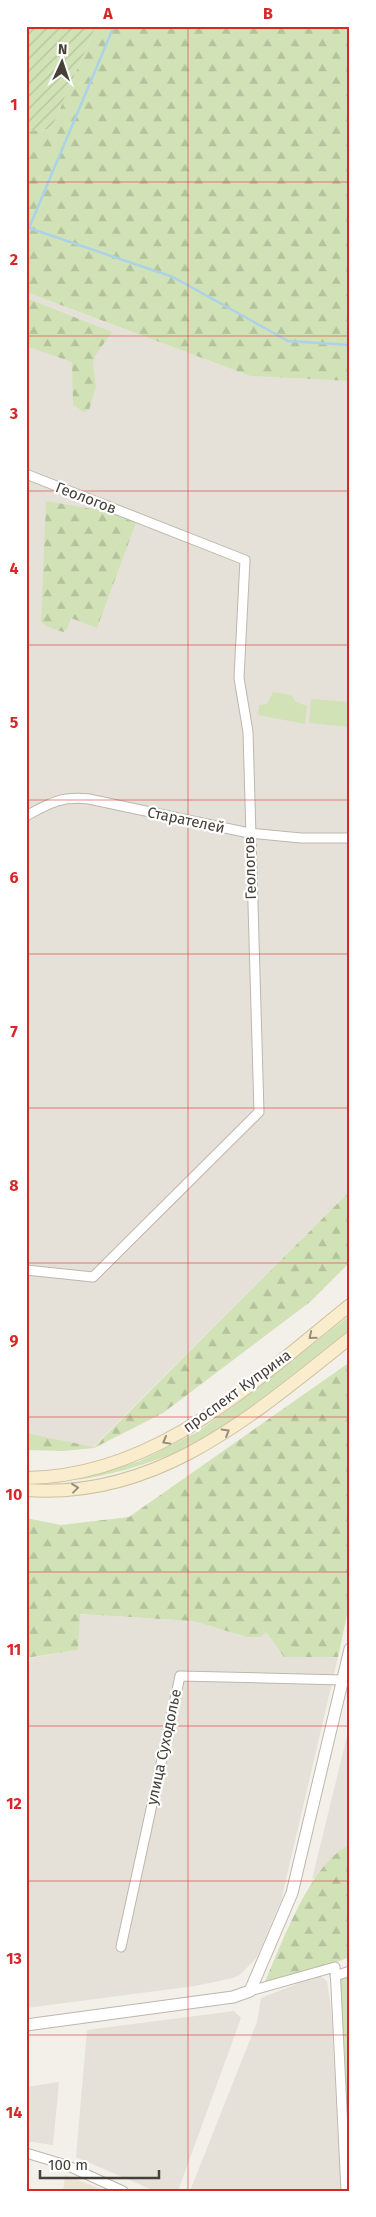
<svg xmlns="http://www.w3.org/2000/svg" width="376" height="2217" viewBox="0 0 376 2217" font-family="'Fira Sans',sans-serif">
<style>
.residential{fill:#e6e1d8}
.education{fill:#eae3d4}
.green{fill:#d0e2b6}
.forest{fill:url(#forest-firs)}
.garden{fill:url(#garden-furrows)}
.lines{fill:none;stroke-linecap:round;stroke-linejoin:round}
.stream{stroke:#acd2e9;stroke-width:2.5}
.minor-casing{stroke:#bdb7ac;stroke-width:11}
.tertiary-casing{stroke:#bdb7ac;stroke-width:13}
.secondary-casing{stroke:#cdc09d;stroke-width:14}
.minor{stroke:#fff;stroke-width:9}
.tertiary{stroke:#fff;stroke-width:11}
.secondary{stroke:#f9edcd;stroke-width:12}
.oneway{stroke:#968e7b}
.grid{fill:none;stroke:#d62828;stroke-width:1;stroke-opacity:0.55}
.labels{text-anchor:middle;stroke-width:4.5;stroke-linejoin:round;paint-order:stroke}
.street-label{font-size:15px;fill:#454038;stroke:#fff}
.neatline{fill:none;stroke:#d62828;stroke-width:2}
.grid-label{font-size:16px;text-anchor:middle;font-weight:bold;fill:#d62828}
</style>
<defs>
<pattern id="forest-firs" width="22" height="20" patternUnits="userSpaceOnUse" patternTransform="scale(1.25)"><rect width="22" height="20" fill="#d0e2b6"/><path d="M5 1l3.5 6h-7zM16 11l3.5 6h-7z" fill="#b4c39d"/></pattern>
<pattern id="garden-furrows" width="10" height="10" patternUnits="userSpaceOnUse" patternTransform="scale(1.25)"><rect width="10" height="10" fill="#d0e2b6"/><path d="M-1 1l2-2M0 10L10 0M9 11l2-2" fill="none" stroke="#b4c39d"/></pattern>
</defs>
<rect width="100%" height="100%" fill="#f3efe9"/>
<g class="residential">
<polygon points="26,292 250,376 350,381 350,1191 93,1447 26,1433"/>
<polygon points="79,1614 193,1621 247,1637 254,1637 266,1632 284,1657 338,1657 281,1901 257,1957 241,1974 233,1978 195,1986 26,2008 26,1692 30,1658 78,1650"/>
<polygon points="350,1724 350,1865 312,1879"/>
<polygon points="319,1975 327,1981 331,2008 341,2191 190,2191 257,2022 261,1998"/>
<polygon points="234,2011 241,2018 178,2191 155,2191 76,2157 87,2030"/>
<polygon points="59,2082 53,2145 26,2141 26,2087"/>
</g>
<polygon class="education" points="65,2175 106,2191 63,2191"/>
<g class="green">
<polygon points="273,692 291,695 296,702 307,706 305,724 258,715 259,705 267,704"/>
<polygon points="311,699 350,702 350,727 309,723"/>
<path d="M350 1315V1329C292 1374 235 1425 169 1455 139 1467 109 1475 77 1480L140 1461 197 1432 238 1403Z"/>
<polygon points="350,1973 350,2182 339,1977"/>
</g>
<g class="forest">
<polygon points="96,26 350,26 350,381 250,376 26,292 26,131 51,129"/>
<polygon points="26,298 112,332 95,356 93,364 96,387 89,410 84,412 73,405 72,362 26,346"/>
<polygon points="46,501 110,512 137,520 97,628 71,618 67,629 63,632 48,627 41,622"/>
<polygon points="350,1191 350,1262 310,1302 163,1413 94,1448 63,1451 26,1450 26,1433 94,1447"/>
<polygon points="350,1362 350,1600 338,1657 284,1657 266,1632 261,1637 247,1637 193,1621 80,1614 78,1650 26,1658 26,1518 61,1525 129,1517"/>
<path d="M350 1845V1957L274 1985 265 1982C282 1944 311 1861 350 1845Z"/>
</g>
<polygon class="garden" points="26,26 96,26 51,129 26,131"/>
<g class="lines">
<g class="stream">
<polyline points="26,227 173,277 288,341 350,345"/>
<polyline points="29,228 114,26"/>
</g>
<g class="minor-casing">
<g id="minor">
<polyline points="26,474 245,560 239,678 248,732 259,1112 93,1277 26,1270"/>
<path d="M26 816C50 803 61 796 89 799L249 833 301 838H350"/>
<polyline points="121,1947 180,1676 343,1680"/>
<polyline points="335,1976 350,1971"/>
<polyline points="250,1991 335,1967 346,2191"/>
<polyline points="26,2153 66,2165 123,2191"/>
</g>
</g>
<g class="tertiary-casing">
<polyline id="tertiary" points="26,2025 233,1997 250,1991 292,1893 350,1649"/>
</g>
<g class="secondary-casing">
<g id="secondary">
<path d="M26 1478C156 1477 255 1381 350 1305"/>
<path d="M26 1490C158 1500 254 1414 350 1338"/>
</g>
</g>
<use href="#minor" class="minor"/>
<use href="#tertiary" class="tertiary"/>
<use href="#secondary" class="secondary"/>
</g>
<defs><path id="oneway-chevron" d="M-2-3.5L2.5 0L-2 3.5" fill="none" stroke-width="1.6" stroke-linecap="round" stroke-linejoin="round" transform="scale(1.25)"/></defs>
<g class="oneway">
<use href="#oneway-chevron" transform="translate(312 1336) rotate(141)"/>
<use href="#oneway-chevron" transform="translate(226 1432) rotate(-31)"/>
<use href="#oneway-chevron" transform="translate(166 1441) rotate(151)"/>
<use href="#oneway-chevron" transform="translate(75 1488) rotate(-7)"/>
</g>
<path class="grid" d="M188 26V2191M26 182H350M26 336H350M26 491H350M26 645H350M26 800H350M26 954H350M26 1108H350M26 1263H350M26 1417H350M26 1572H350M26 1726H350M26 1881H350M26 2035H350"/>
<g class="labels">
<g class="street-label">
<text transform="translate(86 498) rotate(21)" y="5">Геологов</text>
<text transform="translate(186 820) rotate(12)" y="5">Старателей</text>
<text transform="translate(250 868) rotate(-92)" y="5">Геологов</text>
<text transform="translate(237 1391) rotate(-36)" y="5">проспект Куприна</text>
<text transform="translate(164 1747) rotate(-78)" y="5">улица Суходолье</text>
</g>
</g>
<rect width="376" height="2217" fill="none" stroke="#ffffff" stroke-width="55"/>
<g transform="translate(62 62) rotate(3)" stroke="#ffffff" stroke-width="4" paint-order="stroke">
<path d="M0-4L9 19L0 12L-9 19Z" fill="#454038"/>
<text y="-8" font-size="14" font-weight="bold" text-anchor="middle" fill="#454038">N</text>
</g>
<path d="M40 2170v8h119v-8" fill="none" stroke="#454038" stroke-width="2.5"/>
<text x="48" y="2170" font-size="15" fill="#454038" stroke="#ffffff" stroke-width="4" paint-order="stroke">100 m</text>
<rect x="28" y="28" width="320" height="2162" class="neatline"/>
<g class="grid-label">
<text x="108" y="19">A</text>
<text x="268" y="19">B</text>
<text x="14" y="110">1</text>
<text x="14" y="265">2</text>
<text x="14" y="419">3</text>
<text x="14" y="574">4</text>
<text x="14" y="728">5</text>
<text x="14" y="883">6</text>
<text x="14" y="1037">7</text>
<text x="14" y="1191">8</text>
<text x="14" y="1346">9</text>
<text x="14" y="1500">10</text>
<text x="14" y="1655">11</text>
<text x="14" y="1809">12</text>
<text x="14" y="1964">13</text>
<text x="14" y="2118">14</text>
</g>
</svg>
